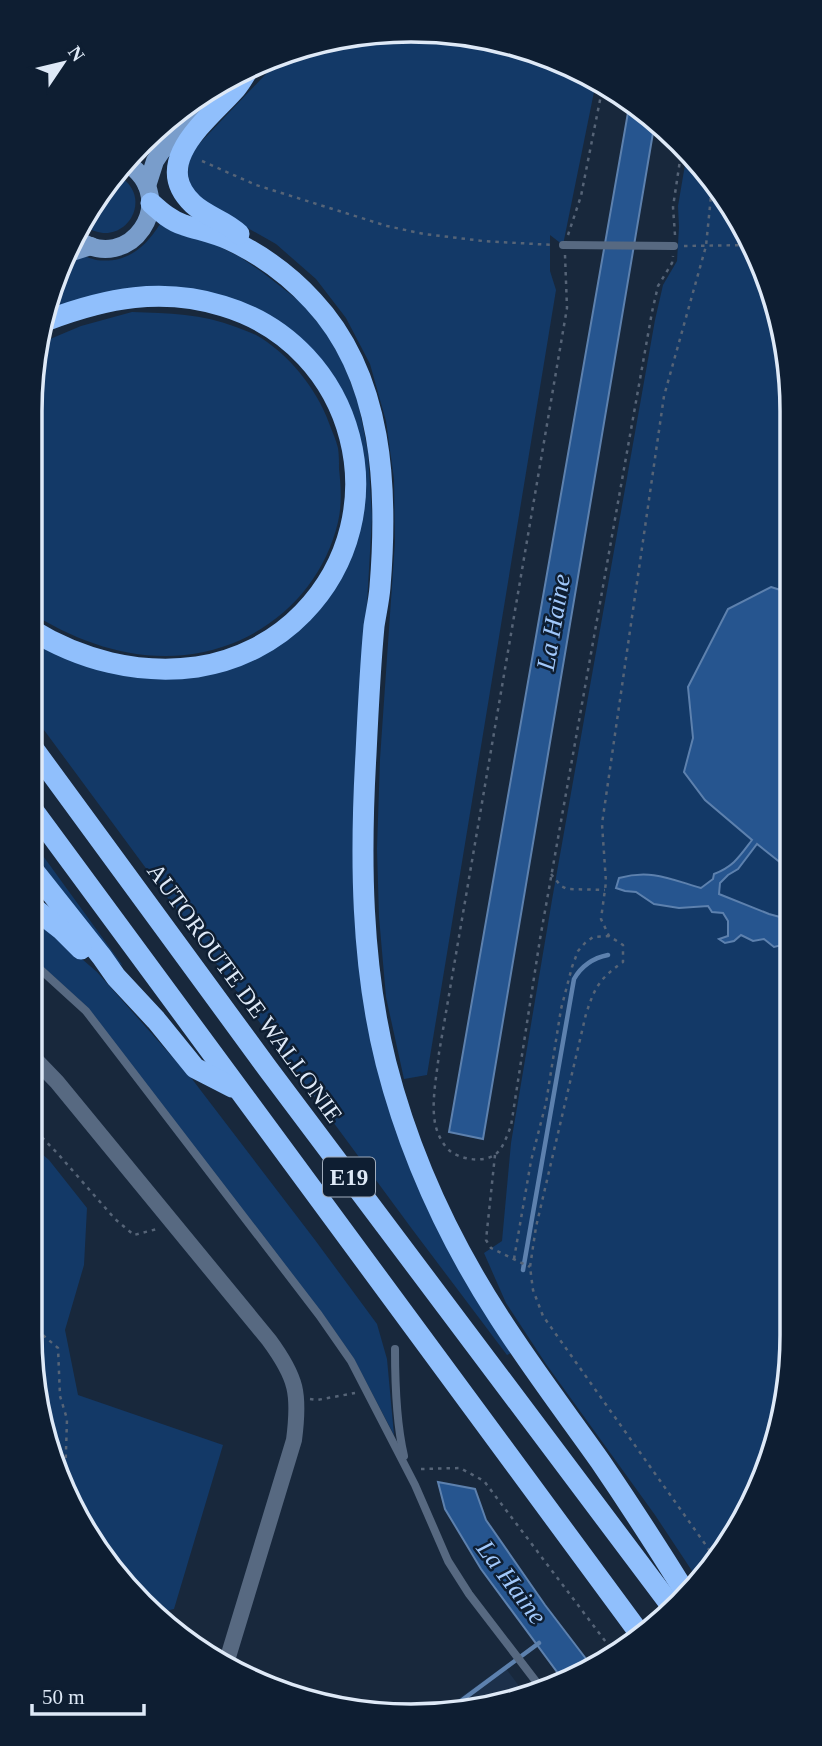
<svg xmlns="http://www.w3.org/2000/svg" width="822" height="1746" viewBox="0 0 822 1746" font-family="Georgia,serif">
<style>
.built{fill:#1c304a}
.green{fill:#133967}
.water{fill:#26558f;stroke:#5d81ae;stroke-width:2}
.lines{fill:none;stroke-linecap:round;stroke-linejoin:round}
.stream{stroke:#5d81ae;stroke-width:4.5}
.path{stroke:#566477;stroke-width:2.5;stroke-dasharray:3.5 5;stroke-linecap:butt}
.lane{stroke:#576981;stroke-width:8}
.street{stroke:#576981;stroke-width:16}
.primary{stroke:#799dcb;stroke-width:18}
.highway{stroke:#90bffc;stroke-width:21}
.labels{text-anchor:middle;stroke-width:5;stroke-linejoin:round;paint-order:stroke}
.shield{fill:#0e1e32;stroke:#a0acbc;stroke-width:2}
.shield-label{font-size:23px;font-weight:bold;fill:#dee9f7}
.street-label{font-size:24px;fill:#dee9f7;stroke:#0e1e32}
.water-label{font-size:26px;font-style:italic;fill:#a1c8fb;stroke:#0e1e32}
.rim{fill:none;stroke:#dee9f7;stroke-width:3.5}
</style>
<rect width="100%" height="100%" fill="#18283c"/>
<polygon class="built" points="504,1666 525,1694 485,1709 444,1709"/>
<g class="green">
<polygon points="411,30 557,59 596,82 563,245 550,235 550,271 556,290 427,1075 404,1079 386,997 379,917 377,849 380,759 395,542 394,479 386,421 370,364 346,318 316,279 276,244 205,204 192,190 188,175 189,158 199,144 284,55"/>
<path d="M687 153 713 179 763 265 789 361 790 593 771 587 688 687 693 738 684 772 705 800 752 839C740 857 734 866 714 874L713 879 701 888C671 878 651 869 619 878L625 891 636 892 654 904 679 908 708 905 723 912 728 921V936L734 941 741 935 753 941 764 938 774 947 791 943 792 1335 763 1481 700 1583 655 1515 546 1364 506 1303 484 1253 502 1241 511 1143 552 900 655 320 663 285 677 261 679 227 678 206Z"/>
<path d="M119 176C157 199 122 252 85 226Z"/>
<path d="M160 224 172 231 216 245 240 257 262 272 303 304 329 337 345 367 358 402 368 452 372 517 354 830 355 924 363 998 384 1093 513 1352 507 1355 412 1229 30 711V638L82 663 257 657 355 539 340 393 213 296 50 310 58 266C65 261 76 257 85 257 88 257 92 259 96 260 126 264 145 248 160 224Z"/>
<path d="M132 312C168 313 203 314 236 327 243 330 250 332 256 335 288 353 317 389 329 423 332 431 336 440 338 448 339 455 339 462 339 469 341 486 342 505 338 522 321 595 259 647 185 655 130 661 75 641 30 612V411L43 342 81 326Z"/>
<polygon points="30,838 123,966 114,960 30,848"/>
<polygon points="757,843 791,871 791,920 769,914 719,894 720,883 728,875 738,869"/>
<polygon points="30,916 53,934 97,972 192,1079 315,1240 377,1324 387,1359 394,1435 354,1359 326,1319 85,1005 30,955"/>
<polygon points="30,1144 49,1160 87,1208 84,1265 65,1330 78,1395 223,1445 174,1609 157,1613 124,1586 50,1458 30,1335"/>
</g>
<g class="water">
<polygon points="630,101 643,108 655,121 483,1139 449,1132"/>
<path d="M771 587 790 593 791 871 757 844 738 869 728 875 720 883 719 894 769 914 791 920V943L774 947 764 939 753 941 741 935 734 941 725 943 719 939 728 936V921L723 913 712 912 708 906 679 908 654 904 636 892 625 891 616 888 619 878C651 869 670 879 701 888L713 879 714 874C734 866 739 857 752 840L705 800 684 772 693 738 688 687 728 609Z"/>
<polygon points="438,1482 475,1489 486,1520 545,1605 593,1668 563,1680 481,1569 445,1509"/>
</g>
<g class="lines">
<g class="stream">
<path d="M523 1270 574 979C582 965 593 958 608 955"/>
<polyline points="450,1709 539,1643"/>
</g>
<g class="path">
<polyline points="202,161 256,185 387,226 424,234 483,241 553,245"/>
<polyline points="568,235 581,196 603,85"/>
<polyline points="675,235 673,207 682,147"/>
<polyline points="684,246 752,245"/>
<path d="M565 255 567 308 439 1053C437 1075 431 1101 435 1123 437 1133 442 1144 450 1151 462 1160 484 1163 496 1154 504 1147 507 1135 511 1126L540 939 652 312 658 286 672 263 673 256"/>
<polyline points="551,874 561,886 567,889 605,890"/>
<polyline points="30,1125 59,1155 115,1219 134,1235 157,1229"/>
<polyline points="495,1155 486,1240 491,1248 530,1267"/>
<polyline points="514,1259 531,1161 546,1103 561,1009 572,967 578,951 585,943 593,937 609,936"/>
<polyline points="30,1324 58,1348 60,1396 67,1419 65,1483"/>
<polyline points="310,1399 317,1400 355,1393"/>
<polyline points="421,1469 460,1468 484,1481 615,1654"/>
<path d="M715 1558 543 1316 533 1290 530 1267 536 1227 586 1014C595 987 599 979 623 962V945L609 936 601 919 606 882 602 824 664 396 706 246 711 196 715 182"/>
</g>
<g class="lane">
<polyline points="563,245 674,246"/>
<polyline points="30,960 86,1011 319,1315 351,1361 415,1485 448,1561 469,1594 541,1688"/>
<path d="M395 1349C395 1384 396 1422 404 1456"/>
</g>
<path class="street" d="M30 1054 57 1082 269 1340C297 1378 300 1394 294 1440L225 1667"/>
<g class="primary">
<polyline points="147,186 155,161 161,152 204,108"/>
<path d="M77 239C129 276 182 200 127 163"/>
<polyline points="66,254 91,246"/>
</g>
<g class="highway">
<path d="M151 203C161 212 171 221 184 225 199 230 215 233 230 240 260 254 290 276 313 301 384 377 388 489 380 587 379 600 376 613 374 626 370 669 368 711 366 754 360 857 361 963 386 1063 409 1153 449 1240 499 1317 531 1367 566 1413 600 1461 630 1505 659 1550 687 1595"/>
<path d="M239 234C226 221 207 217 193 204 149 162 209 119 236 88 241 82 244 76 248 70"/>
<path d="M30 629C80 660 138 675 197 667 237 661 275 642 303 613 400 513 357 346 223 306 162 287 106 298 48 320"/>
<polyline points="30,744 268,1069 672,1607"/>
<polyline points="30,806 640,1634"/>
<polyline points="30,866 102,957 116,977 156,1020 195,1068 232,1087"/>
<polyline points="30,905 62,930 81,949"/>
</g>
</g>
<g class="labels">
<rect class="shield" x="323" y="1157.5" width="52" height="39" rx="5"/>
<g class="shield-label">
<text x="349" y="1185">E19</text>
</g>
<g class="street-label">
<text transform="translate(245 993) rotate(54)" y="8">AUTOROUTE DE WALLONIE</text>
</g>
<g class="water-label">
<text transform="translate(553 622) rotate(-80)" y="9">La Haine</text>
<text transform="translate(512 1582) rotate(53)" y="9">La Haine</text>
</g>
</g>
<path d="M0 0H822V1746H0ZM411 42H411A369 369 0 0 1 780 411V1335A369 369 0 0 1 411 1704H411A369 369 0 0 1 42 1335V411A369 369 0 0 1 411 42Z" fill="#0e1e32" fill-rule="evenodd"/>
<path class="rim" d="M411 42H411A369 369 0 0 1 780 411V1335A369 369 0 0 1 411 1704H411A369 369 0 0 1 42 1335V411A369 369 0 0 1 411 42Z"/>
<g transform="translate(63 63) rotate(55)" stroke="#0e1e32" stroke-width="5" paint-order="stroke">
<path d="M0-5L12 26L0 18L-12 26Z" fill="#dee9f7"/>
<text y="-10" font-size="19" font-weight="bold" text-anchor="middle" fill="#dee9f7">N</text>
</g>
<path d="M32 1704v10h112v-10" fill="none" stroke="#dee9f7" stroke-width="3.5"/>
<text x="42" y="1704" font-size="21" fill="#dee9f7" stroke="#0e1e32" stroke-width="5" paint-order="stroke">50 m</text>
</svg>
